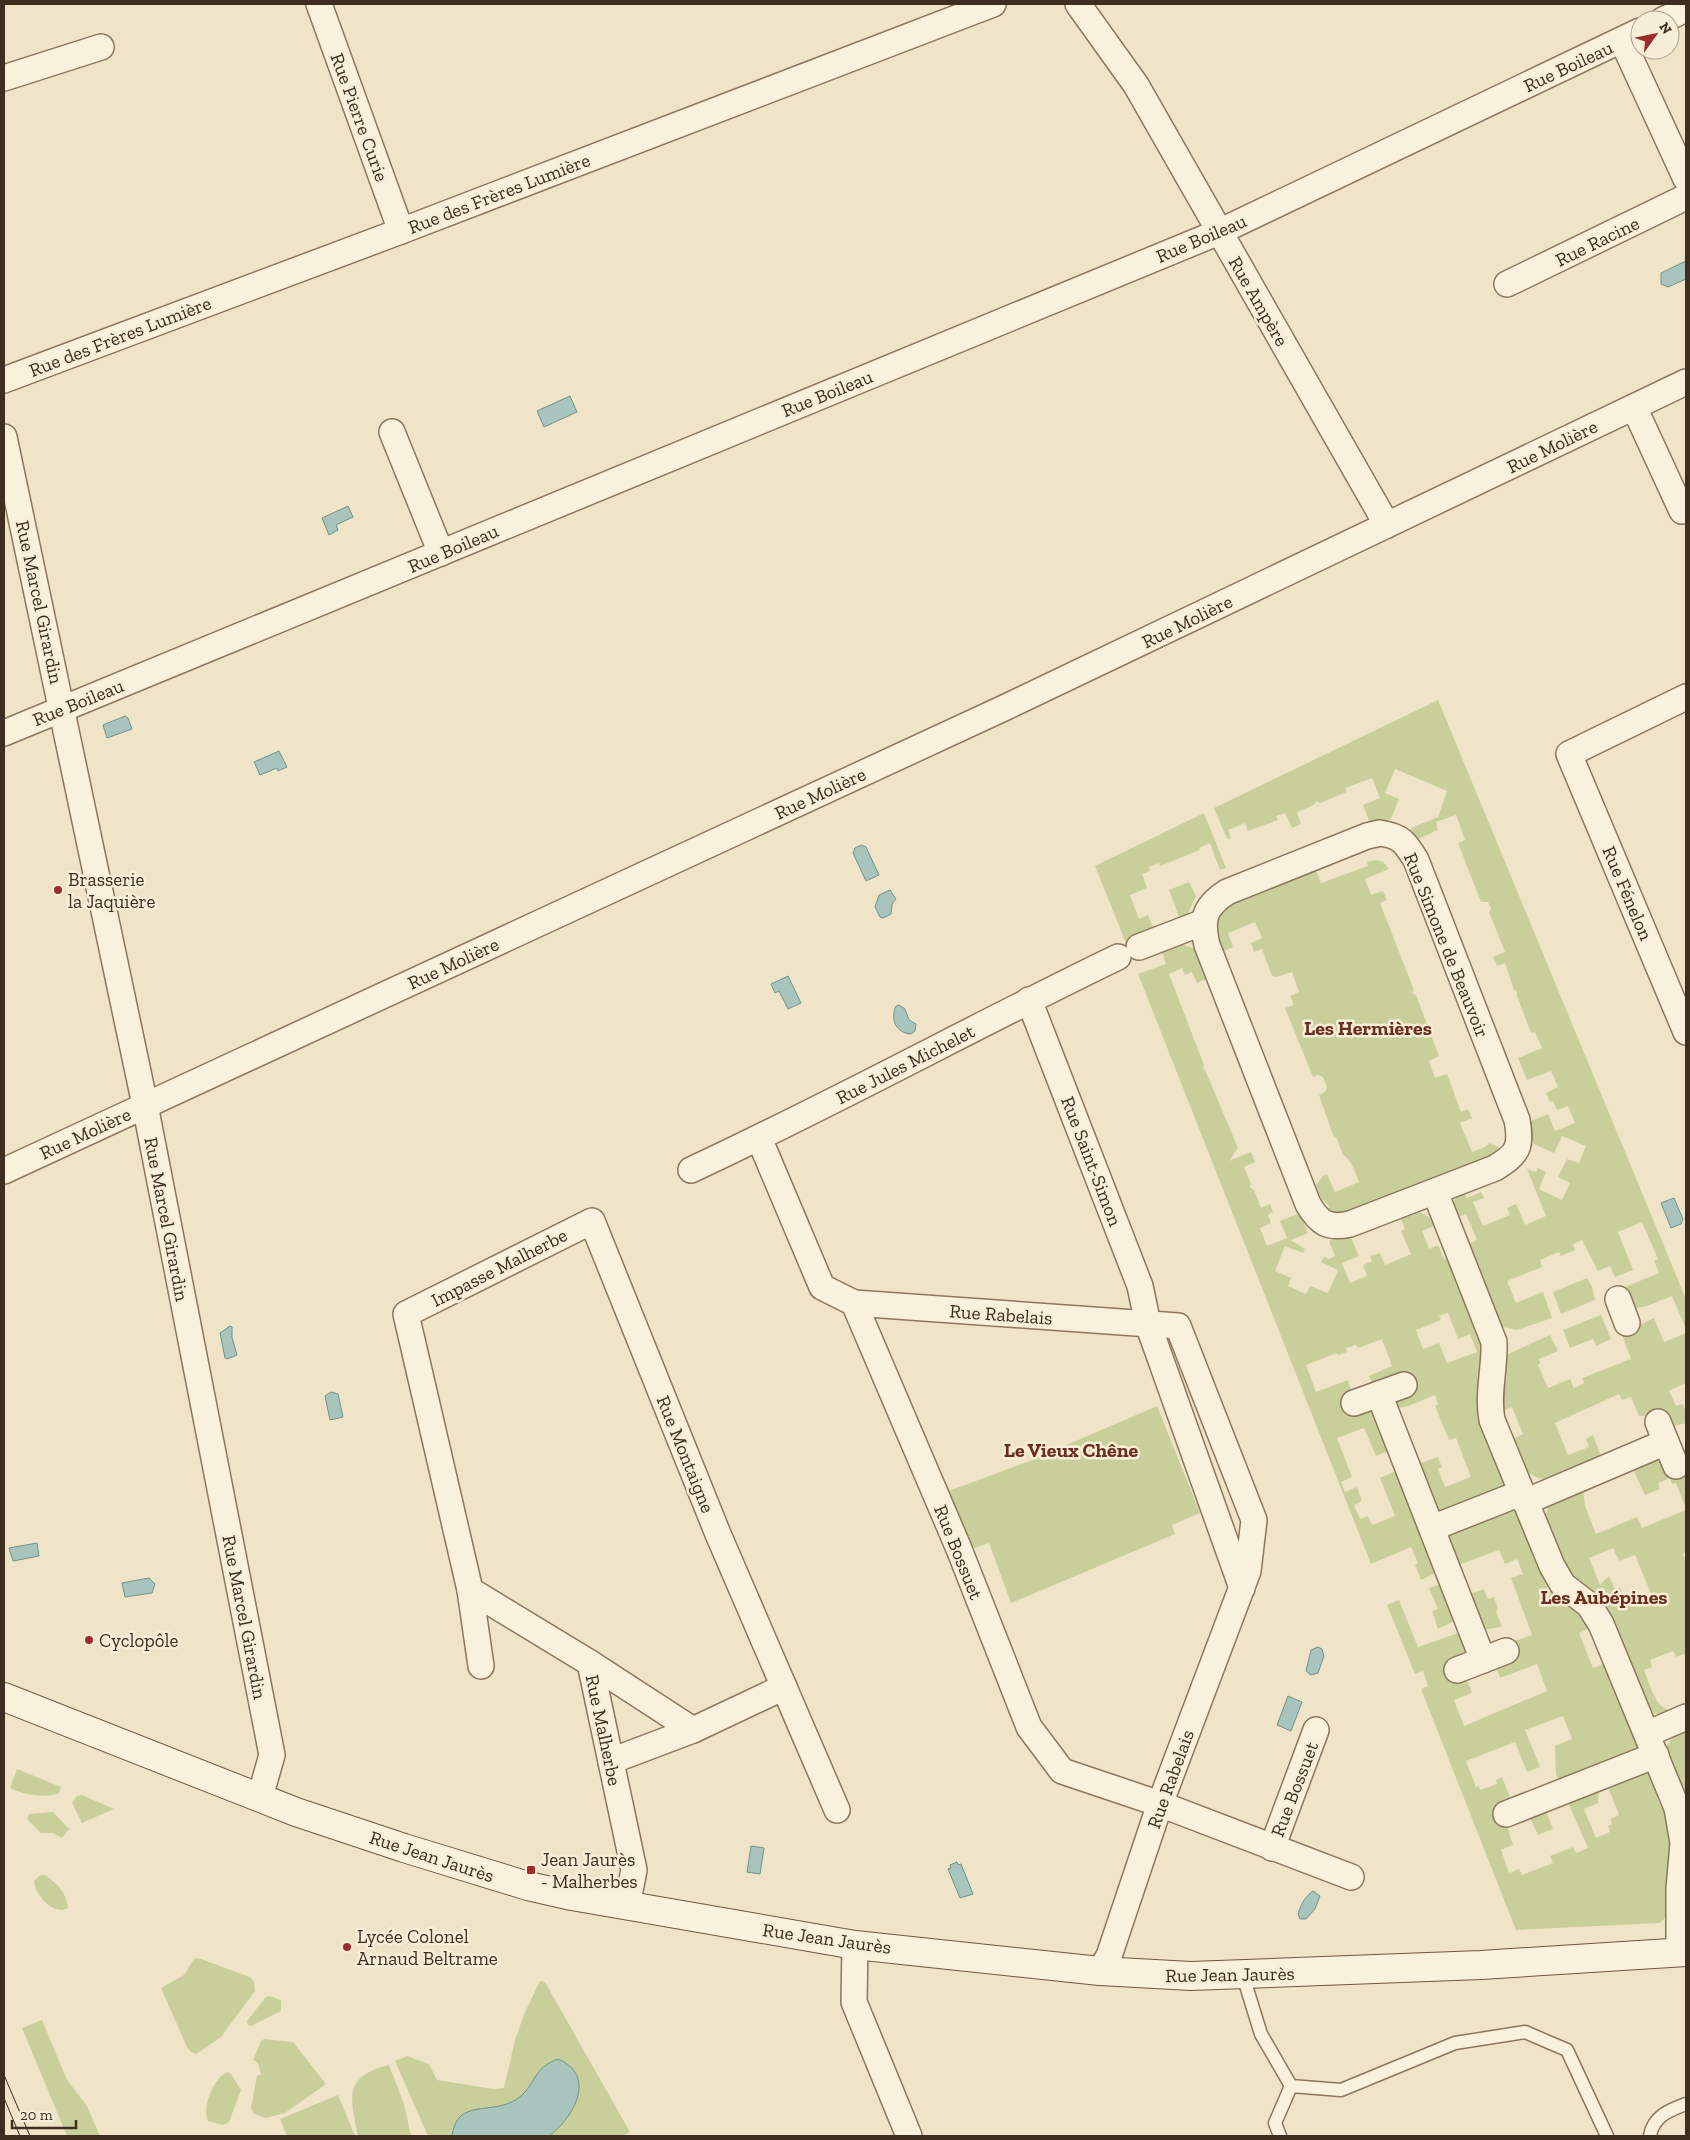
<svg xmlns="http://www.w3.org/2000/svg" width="1690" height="2140" viewBox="0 0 1690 2140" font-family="'Zilla Slab',serif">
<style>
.green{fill:#c9cf9b;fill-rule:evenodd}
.water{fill:#a9c4bc;stroke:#6f938a}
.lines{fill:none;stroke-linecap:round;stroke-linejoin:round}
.lane-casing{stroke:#8d765c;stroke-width:15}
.street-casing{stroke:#8d765c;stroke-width:28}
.secondary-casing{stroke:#6f573f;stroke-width:30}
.lane{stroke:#faf1dc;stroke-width:12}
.street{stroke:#faf1dc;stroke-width:25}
.secondary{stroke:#faf1dc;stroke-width:28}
.tram{stroke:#3d2e20;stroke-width:1}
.poi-dot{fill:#9e2a2b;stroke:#f7eed8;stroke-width:2}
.labels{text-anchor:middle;stroke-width:5;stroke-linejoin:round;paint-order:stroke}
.street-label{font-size:19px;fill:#3d2e20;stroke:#f7eed8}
.poi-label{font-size:19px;fill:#3d2e20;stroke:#f7eed8;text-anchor:start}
.neighbourhood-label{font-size:20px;font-weight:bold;fill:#6b2e1e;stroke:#f7eed8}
</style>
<rect width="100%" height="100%" fill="#f0e4c8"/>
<g class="green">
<path d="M1438 700 1686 1299V1329L1672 1296 1647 1306 1628 1310 1620 1289 1659 1273 1654 1261 1658 1259 1642 1222 1618 1232 1633 1270 1615 1277 1610 1266 1598 1271 1582 1240 1573 1244 1575 1250 1561 1256 1559 1252 1540 1260 1542 1267 1507 1281 1516 1303 1543 1292 1552 1318 1517 1330 1503 1327 1497 1320 1463 1247 1477 1240 1466 1214 1452 1219C1450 1206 1453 1199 1463 1190L1467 1198 1481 1192 1484 1198 1473 1202 1483 1226 1510 1215 1507 1208 1516 1204 1525 1225 1546 1216 1527 1169 1536 1172 1538 1168 1546 1172 1539 1189 1562 1200 1570 1183 1558 1177 1567 1159 1579 1163 1586 1146 1562 1136 1554 1153 1534 1144 1527 1123 1548 1114 1555 1131 1575 1123 1568 1106 1557 1110 1553 1101 1550 1102 1546 1093 1558 1087 1551 1071 1527 1080 1518 1058 1542 1048 1535 1032 1531 1033 1517 996V992L1514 990 1505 963 1497 966 1493 957 1505 952 1489 912 1491 909 1488 902H1481L1458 843 1465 840 1456 815 1436 822 1438 830 1416 840 1411 828 1438 817 1447 791 1395 769 1385 793 1399 799 1391 819 1371 826 1363 805 1380 798 1372 778 1345 788 1347 792 1320 803 1316 801 1314 805 1297 812 1301 824 1292 828 1285 813 1276 816 1278 820 1248 831 1245 823 1228 830 1231 838 1227 839 1214 808Z"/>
<polygon points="1204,813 1226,868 1220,870 1210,843 1199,848 1200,850 1160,866 1159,863 1149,867 1150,871 1142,874 1147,888 1130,895 1139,919 1148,915 1155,932 1126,943 1095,866"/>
<path d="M1376 860 1383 862 1389 869 1365 879 1371 895 1383 891 1387 900 1380 903 1414 990 1412 993 1416 995 1439 1056 1429 1061 1435 1078 1447 1074 1461 1112 1468 1109 1472 1118 1460 1123 1472 1152 1483 1148 1490 1143 1504 1150 1496 1157 1337 1216 1324 1209 1330 1207 1320 1197 1316 1185 1323 1176 1327 1174 1335 1192 1359 1182C1355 1173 1352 1160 1343 1155L1336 1137 1334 1138 1319 1095 1325 1092 1327 1087 1323 1077 1318 1075 1313 1077 1285 1008 1294 1005 1290 996 1299 992 1292 972 1276 977 1272 976 1262 949 1254 952 1251 943 1262 938 1255 922 1228 933 1233 947 1220 953 1215 922 1222 907 1316 870 1321 883 1368 866 1367 862Z"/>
<polygon points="1189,882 1196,896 1185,920 1181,922 1169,890"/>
<path d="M1174 944C1199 944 1201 958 1212 977L1197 983 1192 972 1185 975 1182 968 1169 974 1204 1065 1203 1068 1206 1072 1238 1148 1229 1161 1251 1152 1255 1162 1244 1167 1251 1184 1250 1187 1254 1190 1261 1208 1270 1204 1273 1212 1268 1215 1271 1223 1260 1228 1267 1246 1287 1238 1280 1221 1300 1213 1308 1233 1291 1240 1305 1249 1303 1253 1285 1246 1275 1271 1291 1278 1288 1286 1306 1294 1310 1286 1328 1293 1338 1270 1321 1262 1324 1257 1329 1259 1335 1256 1329 1241 1349 1233 1359 1256 1342 1263 1350 1283 1367 1276 1363 1265 1372 1261 1370 1256 1380 1253 1385 1265 1411 1254 1401 1231 1405 1229 1399 1214C1416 1209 1425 1211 1436 1225L1422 1231 1429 1249 1438 1245 1444 1259 1450 1257 1480 1324 1505 1475 1504 1483 1500 1490 1443 1514 1437 1511 1415 1465 1438 1457 1442 1467 1438 1469 1445 1487 1471 1477 1456 1438 1449 1440 1435 1406 1438 1404 1435 1395 1408 1406 1394 1409 1375 1390 1369 1376 1392 1366 1382 1339 1358 1348 1356 1345 1346 1348 1347 1352 1338 1355 1337 1353 1306 1365 1316 1392 1348 1380 1353 1398 1375 1411 1393 1449 1376 1456 1364 1428 1337 1438 1352 1477 1341 1482 1345 1492 1357 1487 1362 1501 1354 1505 1360 1519 1368 1516 1372 1525 1395 1516 1380 1478 1400 1469 1440 1571 1421 1580 1415 1565 1418 1563 1411 1547 1371 1564 1138 974 1166 964 1161 949ZM1448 1313 1458 1339 1470 1334 1477 1352 1447 1363 1439 1343 1423 1349 1416 1330 1441 1320 1439 1316Z"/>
<polygon points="1587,1278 1592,1287 1595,1300 1561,1314 1553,1292"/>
<polygon points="1601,1315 1611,1339 1596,1346 1593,1339 1570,1348 1563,1330"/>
<path d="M1654 1318 1664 1342 1686 1333V1383L1669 1391 1676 1406 1683 1404 1686 1413V1423L1667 1428 1660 1411 1647 1416H1639L1631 1397 1622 1400 1619 1394 1555 1423 1568 1455 1589 1447 1586 1439 1593 1435 1603 1462C1569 1476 1540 1496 1515 1457L1521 1454 1517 1444 1511 1446 1509 1441 1523 1434 1512 1407 1497 1413 1504 1356 1550 1335 1558 1351 1539 1359 1540 1363 1538 1365 1548 1388 1570 1379 1574 1388 1584 1383 1582 1378 1631 1359 1622 1335 1624 1332Z"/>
<polygon points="1157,1406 1200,1513 1172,1525 1175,1534 1011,1603 989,1543 969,1550 946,1492 1027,1462"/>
<path d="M1649 1460C1663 1461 1668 1465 1673 1478L1685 1473 1686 1468V1509L1676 1483 1672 1484 1670 1478 1658 1483 1660 1489 1645 1495 1632 1467Z"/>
<path d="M1583 1488 1585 1506 1596 1534 1637 1517 1642 1528 1686 1510V1552L1683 1554 1686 1563V1657L1684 1654 1676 1657 1673 1651 1650 1660 1652 1667 1644 1670C1650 1684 1655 1710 1672 1710L1663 1715 1654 1713 1646 1707 1569 1579 1545 1518 1548 1507 1554 1499ZM1613 1548 1619 1561 1635 1555 1652 1596 1628 1606 1620 1587 1615 1589 1609 1576 1600 1585 1589 1558Z"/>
<path d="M1508 1508 1516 1512 1522 1518 1594 1626 1579 1633 1593 1668 1608 1662 1639 1747 1633 1756 1561 1785 1556 1774 1555 1746 1572 1739 1563 1716 1525 1730 1540 1767 1527 1772 1515 1742 1466 1761 1476 1787 1479 1786 1480 1790 1497 1784 1496 1780 1502 1777 1513 1805 1506 1822 1513 1845 1501 1850 1509 1873 1519 1869 1522 1875 1553 1863 1550 1856 1573 1847 1576 1853 1588 1848 1566 1798 1599 1784 1598 1803 1584 1809 1596 1838 1610 1832 1608 1826 1612 1824 1610 1819 1619 1815 1606 1782C1636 1772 1647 1761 1664 1795L1657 1798 1662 1809 1669 1806 1675 1849 1665 1918 1660 1923 1516 1930 1421 1689 1428 1686 1423 1671 1415 1674 1387 1605 1399 1600 1418 1647 1464 1631 1470 1645 1465 1675 1472 1693 1454 1700 1464 1726 1547 1691 1537 1664 1500 1678 1495 1663 1512 1642 1532 1635 1511 1578 1523 1574 1517 1559 1505 1564 1499 1550 1456 1566 1448 1540 1451 1532Z"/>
<polygon points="1445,1582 1460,1618 1438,1629 1432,1611 1438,1609 1429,1588"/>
<polygon points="1484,1589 1488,1599 1494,1597 1498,1609 1496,1611 1502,1627 1481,1630 1467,1595"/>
<path d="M1686 1727V1812C1681 1797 1662 1761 1667 1747 1670 1737 1678 1733 1686 1727Z"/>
<path d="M17 1769 61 1787 59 1793C46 1799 22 1794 10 1788Z"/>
<polygon points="82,1795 114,1809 82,1823 72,1803 77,1796"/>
<polygon points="1544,1806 1553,1829 1538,1835 1528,1813"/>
<polygon points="53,1812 67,1827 70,1828 62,1838 53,1833 41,1833 27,1819 29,1814"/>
<path d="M45 1875C58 1884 66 1892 68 1908 54 1917 34 1894 34 1881L39 1876Z"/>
<polygon points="198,1958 250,1977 254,1982 255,1991 221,2037 196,2054 191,2052 187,2047 161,1988 184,1975 194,1959"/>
<polygon points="540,1981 545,1982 630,2132 622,2136 428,2136 395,2061 407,2056 429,2064 437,2080 493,2089 504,2088 515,2040 525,2012"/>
<polygon points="269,1996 281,2000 281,2011 251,2026 248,2025 247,2021 265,1998"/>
<polygon points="42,2020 67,2080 87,2106 100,2136 67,2136 22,2028"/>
<polygon points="264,2039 293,2042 326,2084 285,2113 266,2118 254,2114 251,2108 257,2076 261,2074 258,2063 253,2060 261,2041"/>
<path d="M389 2065 404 2104 411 2136H358C351 2097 342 2077 389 2065Z"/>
<path d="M228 2072 231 2074 241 2090 229 2122 223 2125 208 2121C201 2109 214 2076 228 2072Z"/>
<polygon points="338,2095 355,2136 287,2136 280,2119"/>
</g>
<g class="water">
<polygon points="1686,261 1686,279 1668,287 1661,284 1661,273"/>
<polygon points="570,396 577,412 544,427 537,411"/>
<polygon points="348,506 353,517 336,525 338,530 329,535 322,518"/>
<polygon points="125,716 128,718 132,729 107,738 103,725"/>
<polygon points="279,751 287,767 278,771 277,768 260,775 254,762"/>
<polygon points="861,845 866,847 879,875 866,881 853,853 855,848"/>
<polygon points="890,890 896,899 892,904 891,914 883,918 880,917 875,907 879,895"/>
<polygon points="788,976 801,1003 788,1009 779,991 775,993 771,984"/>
<path d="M899 1005 905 1009 909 1020 916 1024 915 1031 911 1034C896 1033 890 1020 896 1006Z"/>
<polygon points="1674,1198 1683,1219 1681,1224 1671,1228 1661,1203"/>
<polygon points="230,1326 232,1327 232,1337 237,1355 227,1359 225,1358 220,1333"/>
<polygon points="331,1392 338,1394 343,1417 330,1420 325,1396"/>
<polygon points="37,1543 39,1556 13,1561 9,1548"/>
<polygon points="149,1578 155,1584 152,1593 125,1597 122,1583"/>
<polygon points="1318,1647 1322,1649 1324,1656 1318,1673 1311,1675 1306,1671 1311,1650"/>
<polygon points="1288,1696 1302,1702 1291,1731 1277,1725"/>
<polygon points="751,1846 764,1848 760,1874 747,1872"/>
<polygon points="957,1862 958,1865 961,1864 973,1894 960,1898 948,1869 951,1868 950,1865"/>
<path d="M1313 1891 1320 1896 1315 1909 1306 1919H1300L1298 1914C1301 1904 1305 1897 1313 1891Z"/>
<path d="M558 2059C598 2076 573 2118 549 2136H452C457 2097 492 2116 517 2099 536 2086 532 2068 558 2059Z"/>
</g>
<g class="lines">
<g class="lane-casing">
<g id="lane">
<polyline points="1243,1976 1261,2034 1291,2086 1341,2090 1455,2043 1525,2032 1567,2050 1607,2136"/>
<polyline points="1280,2136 1275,2123 1291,2086"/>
<path d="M1650 2136C1653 2116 1670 2110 1686 2104"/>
</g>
</g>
<g class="street-casing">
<g id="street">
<polyline points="319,4 401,231"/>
<polyline points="1078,4 1136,85 1387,525"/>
<polyline points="1663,20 1686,9"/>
<polyline points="1622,40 1686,179"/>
<polyline points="4,78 101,47"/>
<polyline points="1507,284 1686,197"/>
<polyline points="4,380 401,231 993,4"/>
<polyline points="1634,407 1682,511"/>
<polyline points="392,432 441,553"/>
<polyline points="4,437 145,1105 272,1755 260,1797"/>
<polyline points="1686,697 1569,754 1686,1032"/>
<polyline points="4,733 1219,232 1640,31"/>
<path d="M1380 833C1401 836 1405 842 1416 860L1517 1120C1522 1147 1518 1154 1495 1168L1350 1224C1328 1229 1319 1223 1308 1204L1207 945C1201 919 1204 907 1227 892L1367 836Z"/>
<polyline points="1139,947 1204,922"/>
<polyline points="1029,1000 1140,1286 1148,1324 1242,1588"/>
<polyline points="759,1138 822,1287 854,1303 959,1549 1029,1727 1062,1771 1160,1804 1351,1877"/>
<path d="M691 1170C835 1103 975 1026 1118 957"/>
<polyline points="4,1171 1004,708 1686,382"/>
<path d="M1435 1192 1494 1342C1495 1369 1487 1394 1492 1420L1552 1566 1563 1585 1589 1605 1601 1624 1677 1808 1683 1843 1679 1889V1952"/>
<polyline points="1618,1299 1627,1323"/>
<polyline points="854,1303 1178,1326 1254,1520 1248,1571 1160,1804 1109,1956 1100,1971"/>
<polyline points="1379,1394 1404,1385"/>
<polyline points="1354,1403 1379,1394 1483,1660 1457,1670"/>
<polyline points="1666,1442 1676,1466"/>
<polyline points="1525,1502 1666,1442 1658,1422"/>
<polyline points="1432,1528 1521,1493"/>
<polyline points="470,1590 406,1314 592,1221 718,1534 837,1810"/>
<polyline points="1483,1660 1506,1651"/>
<polyline points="590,1663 693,1730"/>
<polyline points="481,1666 470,1590 590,1663 634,1870 627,1906"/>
<polyline points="1647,1734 1686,1717"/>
<polyline points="611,1761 693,1730 784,1687"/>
<polyline points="1506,1814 1656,1755"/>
<polyline points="1272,1848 1316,1730"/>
<polyline points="855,1945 854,2002 909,2136"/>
</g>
</g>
<g class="secondary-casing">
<polyline id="secondary" points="4,1697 296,1812 404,1848 528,1886 572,1896 855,1945 1100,1971 1191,1976 1481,1965 1686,1952"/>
</g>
<use href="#lane" class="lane"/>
<use href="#street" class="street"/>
<use href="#secondary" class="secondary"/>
<g class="tram">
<polyline points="4,2075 30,2136"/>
<polyline points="4,2098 20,2136"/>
</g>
</g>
<g class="poi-dot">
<circle cx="58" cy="890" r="5"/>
<circle cx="89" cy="1640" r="5"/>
<rect x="526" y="1865" width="10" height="10" rx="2.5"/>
<circle cx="347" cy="1947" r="5"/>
</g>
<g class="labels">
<g class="street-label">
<text transform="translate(1568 66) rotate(-25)" y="7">Rue Boileau</text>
<text transform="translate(360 117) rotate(70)" y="7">Rue Pierre Curie</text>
<text transform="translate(499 193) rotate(-21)" y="7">Rue des Frères Lumière</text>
<text transform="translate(1201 238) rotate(-23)" y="7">Rue Boileau</text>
<text transform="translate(1597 241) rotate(-26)" y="7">Rue Racine</text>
<text transform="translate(1259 301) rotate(60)" y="7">Rue Ampère</text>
<text transform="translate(120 336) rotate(-21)" y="7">Rue des Frères Lumière</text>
<text transform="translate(827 393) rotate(-22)" y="7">Rue Boileau</text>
<text transform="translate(1552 446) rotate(-26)" y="7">Rue Molière</text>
<text transform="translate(453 548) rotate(-23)" y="7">Rue Boileau</text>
<text transform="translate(40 602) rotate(78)" y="7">Rue Marcel Girardin</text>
<text transform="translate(1187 621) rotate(-26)" y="7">Rue Molière</text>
<text transform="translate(78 702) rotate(-22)" y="7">Rue Boileau</text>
<text transform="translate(820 793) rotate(-25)" y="7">Rue Molière</text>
<text transform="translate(1628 893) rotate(67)" y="7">Rue Fénelon</text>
<text transform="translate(1447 945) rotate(68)" y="7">Rue Simone de Beauvoir</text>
<text transform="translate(453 963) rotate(-25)" y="7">Rue Molière</text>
<text transform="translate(905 1064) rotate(-27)" y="7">Rue Jules Michelet</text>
<text transform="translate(85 1133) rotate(-25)" y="7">Rue Molière</text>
<text transform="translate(1092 1161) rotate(69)" y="7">Rue Saint-Simon</text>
<text transform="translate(167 1219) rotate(79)" y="7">Rue Marcel Girardin</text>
<text transform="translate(499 1267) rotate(-27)" y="7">Impasse Malherbe</text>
<text transform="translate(1001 1314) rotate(4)" y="7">Rue Rabelais</text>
<text transform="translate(686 1454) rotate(68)" y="7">Rue Montaigne</text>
<text transform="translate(959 1552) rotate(68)" y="7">Rue Bossuet</text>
<text transform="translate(245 1617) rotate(79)" y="7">Rue Marcel Girardin</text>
<text transform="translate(604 1730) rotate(78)" y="7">Rue Malherbe</text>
<text transform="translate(1170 1779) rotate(-70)" y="7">Rue Rabelais</text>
<text transform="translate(1294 1789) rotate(-69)" y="7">Rue Bossuet</text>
<text transform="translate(432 1856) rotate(18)" y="7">Rue Jean Jaurès</text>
<text transform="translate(827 1938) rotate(8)" y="7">Rue Jean Jaurès</text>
<text transform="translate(1230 1974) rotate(-1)" y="7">Rue Jean Jaurès</text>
</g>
<g class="poi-label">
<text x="68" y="886">Brasserie<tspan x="68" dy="22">la Jaquière</tspan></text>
<text x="99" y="1647">Cyclopôle</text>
<text x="541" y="1866">Jean Jaurès<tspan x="541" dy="22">- Malherbes</tspan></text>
<text x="357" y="1943">Lycée Colonel<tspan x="357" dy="22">Arnaud Beltrame</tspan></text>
</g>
<g class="neighbourhood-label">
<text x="1368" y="1035">Les Hermières</text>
<text x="1071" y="1457">Le Vieux Chêne</text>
<text x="1604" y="1604">Les Aubépines</text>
</g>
</g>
<rect width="1690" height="2140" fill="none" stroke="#3d2e20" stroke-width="10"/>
<g transform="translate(1655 35) rotate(57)"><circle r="24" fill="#f7eed8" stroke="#ada18e"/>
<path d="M0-4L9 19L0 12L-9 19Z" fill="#9e2a2b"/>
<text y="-8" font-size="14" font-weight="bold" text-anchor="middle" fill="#3d2e20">N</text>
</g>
<path d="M12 2120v8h64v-8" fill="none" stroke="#3d2e20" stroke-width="2.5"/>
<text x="20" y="2120" font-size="15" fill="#3d2e20" stroke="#f7eed8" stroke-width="4" paint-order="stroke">20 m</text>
</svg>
